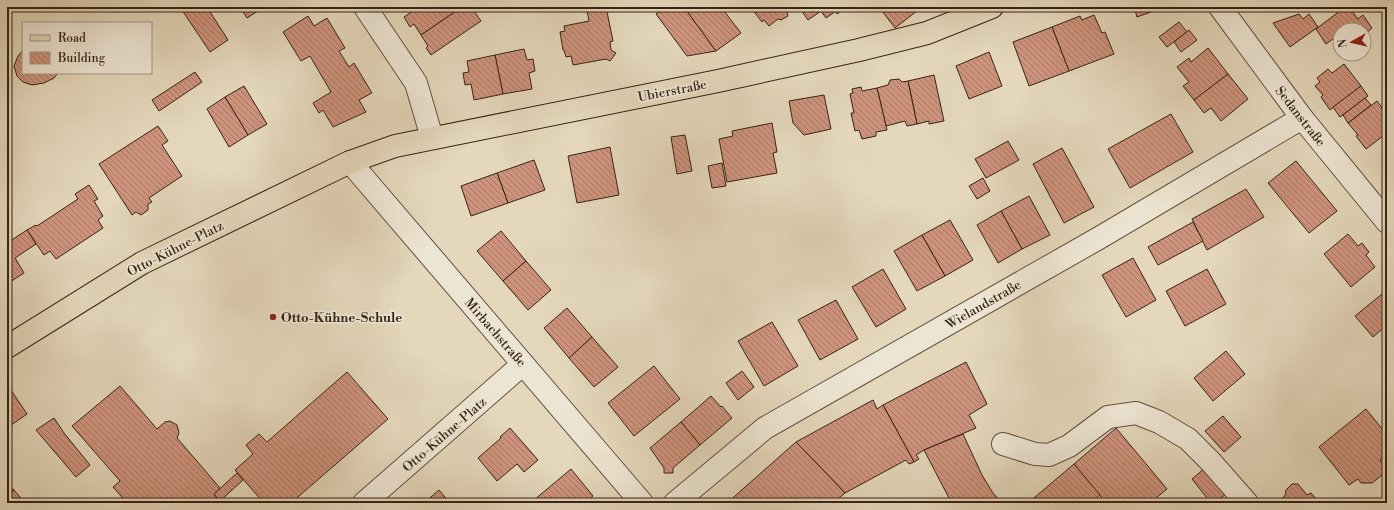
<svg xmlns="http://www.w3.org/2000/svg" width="1394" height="510" viewBox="0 0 1394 510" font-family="'Libre Bodoni',serif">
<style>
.building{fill:url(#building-back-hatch);stroke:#372315}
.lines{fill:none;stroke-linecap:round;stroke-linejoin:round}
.minor-casing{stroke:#62503e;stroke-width:24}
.major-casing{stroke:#372315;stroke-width:24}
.minor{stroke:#ede5d3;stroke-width:22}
.major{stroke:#e4d7bb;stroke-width:22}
.poi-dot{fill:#8f2418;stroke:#ede5d3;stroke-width:1.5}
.labels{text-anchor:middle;stroke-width:3.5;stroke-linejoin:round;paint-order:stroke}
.street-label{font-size:13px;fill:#372315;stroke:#ede5d3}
.poi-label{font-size:13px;font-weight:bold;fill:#372315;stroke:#ede5d3;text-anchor:start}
</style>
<defs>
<pattern id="building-back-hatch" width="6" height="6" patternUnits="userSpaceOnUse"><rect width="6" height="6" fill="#ce937d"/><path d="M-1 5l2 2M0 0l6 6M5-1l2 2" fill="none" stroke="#a87865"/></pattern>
</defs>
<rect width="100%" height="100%" fill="#e4d7bb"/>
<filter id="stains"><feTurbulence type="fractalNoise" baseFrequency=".005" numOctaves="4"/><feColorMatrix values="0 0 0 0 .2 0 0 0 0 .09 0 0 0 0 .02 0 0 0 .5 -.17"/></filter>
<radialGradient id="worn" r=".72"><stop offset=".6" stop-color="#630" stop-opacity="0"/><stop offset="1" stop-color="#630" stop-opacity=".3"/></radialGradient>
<g class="building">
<polygon points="180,7 207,7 228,40 210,52"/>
<polygon points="240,7 264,7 247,18"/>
<polygon points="419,7 462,7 421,35 414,24 410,27 404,17"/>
<polygon points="462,7 471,7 481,21 431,55 426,48 428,46 421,35"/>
<polygon points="606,7 613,41 610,42 611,50 616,53 610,61 606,59 573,65 571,56 566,57 564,50 563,50 560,32 565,31 564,26 589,21 587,11"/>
<polygon points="666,7 684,7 716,51 687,56 656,14"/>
<polygon points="684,7 721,7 741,33 716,51"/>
<polygon points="754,7 786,7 789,11 787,12 788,16 781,20 778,19 769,26 764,20 762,22 752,9"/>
<polygon points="799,7 818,7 821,11 808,20"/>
<polygon points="818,7 846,7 837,14 836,11 826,18"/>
<polygon points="895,7 922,7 895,28 882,11 887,8 889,11"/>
<polygon points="1134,7 1165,7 1137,17"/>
<polygon points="1345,7 1349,7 1358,19 1363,15 1372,28 1364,35 1364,30 1340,30 1340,40 1337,36 1326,44 1316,29"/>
<polygon points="1299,14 1303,19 1309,14 1318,27 1290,47 1273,23"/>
<polygon points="1094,15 1102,33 1105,32 1114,54 1069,71 1052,27 1080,16 1082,20"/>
<polygon points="308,16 314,26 327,18 345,48 339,51 349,67 354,63 372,93 359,100 366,112 333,127 323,110 319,113 313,103 331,92 310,56 301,61 283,32"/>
<polygon points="1179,22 1187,32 1167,47 1159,37"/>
<polygon points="1052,27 1069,71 1029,86 1013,42"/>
<polygon points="1189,30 1197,40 1181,52 1174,42"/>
<polygon points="1208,48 1228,74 1194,100 1183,86 1189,82 1177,67 1189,58 1191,62"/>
<polygon points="524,49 527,60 533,59 535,71 529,73 532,89 503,94 495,55"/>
<polygon points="23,50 23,73 58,73 54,78 44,83 32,85 23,82 17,76 14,66 18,56"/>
<polygon points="989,52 1002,86 969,99 956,66"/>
<polygon points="495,55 503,94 474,100 471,84 465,85 463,73 469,72 467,61"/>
<polygon points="1344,64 1361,86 1330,110 1321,97 1323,95 1315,86 1320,82 1317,78 1328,69 1332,73"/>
<polygon points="195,72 202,82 159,111 152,100"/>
<polygon points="1228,74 1248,99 1221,121 1211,108 1204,113 1194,100"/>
<polygon points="934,75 944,121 929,124 929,121 917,124 908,81"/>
<polygon points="899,79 902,82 908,81 917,124 907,126 905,121 886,126 877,88 888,85 890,80"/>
<polygon points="244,86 267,124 248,135 225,97"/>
<polygon points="1361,86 1368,96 1340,117 1333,107"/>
<polygon points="861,87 862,91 877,88 887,130 876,132 876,136 862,139 859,130 855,131 851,113 854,113 850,94 853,93 852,89"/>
<polygon points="824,95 831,129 804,135 793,123 789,101"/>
<polygon points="225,97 248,135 229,147 207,109"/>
<polygon points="1365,98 1371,105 1348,123 1343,115"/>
<polygon points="1377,101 1387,114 1387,133 1366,149 1356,136 1358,135 1348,123"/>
<polygon points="1171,114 1193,152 1130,188 1108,149"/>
<polygon points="772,123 777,152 773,153 777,173 727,182 719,139 733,136 732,131"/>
<polygon points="158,126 168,141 162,145 182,176 149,198 152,202 148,204 148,210 141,215 136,212 132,215 99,164"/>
<polygon points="685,135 692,171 677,174 671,137"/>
<polygon points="1008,141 1019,160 986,178 975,159"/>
<polygon points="610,147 619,195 577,203 568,156"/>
<polygon points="1062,148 1094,207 1064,223 1033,164"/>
<polygon points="534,160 545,190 508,203 497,173"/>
<polygon points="1296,161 1337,211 1309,233 1268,183"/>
<polygon points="722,163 726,186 712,188 708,166"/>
<polygon points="497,173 508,203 471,216 461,186"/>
<polygon points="983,178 990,191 977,199 969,186"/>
<polygon points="89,185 98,199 94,201 103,216 98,220 103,228 56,259 50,251 44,255 27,230 36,225 37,226 78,199 75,194"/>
<polygon points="1246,189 1264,217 1207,250 1192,219"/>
<polygon points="1029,196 1050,235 1022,249 1001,211"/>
<polygon points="1001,211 1022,249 998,263 977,225"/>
<polygon points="950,220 973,260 945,276 922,235"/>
<polygon points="1193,222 1203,241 1158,265 1148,247"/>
<polygon points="27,230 36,244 15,258 24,273 7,284 7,243"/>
<polygon points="501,231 526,261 503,281 477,251"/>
<polygon points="1348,234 1358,246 1362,243 1369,252 1366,255 1375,267 1351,287 1324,254"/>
<polygon points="922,235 945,276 917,291 894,251"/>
<polygon points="1133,258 1156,300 1126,317 1102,275"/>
<polygon points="526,261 551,290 528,310 503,281"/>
<polygon points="883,269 906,309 876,327 852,287"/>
<polygon points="1207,269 1226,304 1185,326 1166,291"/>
<polygon points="1387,290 1387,325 1373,337 1355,316"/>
<polygon points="836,300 858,339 820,360 798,320"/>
<polygon points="567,308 592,337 569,358 544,328"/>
<polygon points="772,322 798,366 764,386 738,341"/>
<polygon points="592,337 618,367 594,387 569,358"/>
<polygon points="1226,351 1245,374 1213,401 1194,378"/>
<polygon points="966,362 987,404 969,415 976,428 924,450 916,455 919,459 914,462 883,405"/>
<polygon points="654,366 680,399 634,436 608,403"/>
<polygon points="742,371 754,387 738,400 726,383"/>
<polygon points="347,372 388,419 291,503 264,503 235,470 253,454 246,445 259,434 267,442"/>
<polygon points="7,384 27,414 7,428"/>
<polygon points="120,386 157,429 165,422 170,421 177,425 179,433 177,438 220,488 214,494 221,503 127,503 113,487 120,481 72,426"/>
<polygon points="711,396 721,407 722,406 732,418 700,445 681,422"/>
<polygon points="873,400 877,409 883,405 914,462 909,464 906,460 845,493 796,442"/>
<polygon points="1366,409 1387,435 1387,454 1380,460 1384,465 1382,475 1372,483 1361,483 1358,479 1349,485 1319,447"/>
<polygon points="1223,416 1241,437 1224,452 1205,431"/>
<polygon points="54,418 64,433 90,465 76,477 36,430"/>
<polygon points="681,422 700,445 673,468 673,473 664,473 664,468 650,448"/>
<polygon points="510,428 538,460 524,472 517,464 497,481 478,458 501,438 500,437"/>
<polygon points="1116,428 1167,489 1150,503 1106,503 1074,464"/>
<polygon points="963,434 982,475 993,493 1002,503 952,503 949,498 924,450"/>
<polygon points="796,442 845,493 833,503 727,503"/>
<polygon points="1074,464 1100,495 1091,503 1028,503"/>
<polygon points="1205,468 1226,494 1214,503 1211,503 1192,479"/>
<polygon points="571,469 593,496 585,503 536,503 534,500"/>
<polygon points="237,473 243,480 220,501 214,494"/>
<polygon points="7,482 14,490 7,496"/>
<polygon points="1292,484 1298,484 1307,495 1311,493 1320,503 1282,503 1284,502 1281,499 1285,496 1286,490"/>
<polygon points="14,490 25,503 7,503 7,496"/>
<polygon points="439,490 450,503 424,503"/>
</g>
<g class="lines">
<g class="minor-casing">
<g id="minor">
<polyline points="365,7 416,83 432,138"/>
<polyline points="1220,7 1302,118 1387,222"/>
<polyline points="350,162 642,503"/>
<polyline points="1003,444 1035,454 1049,455 1069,446 1108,417 1136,413 1159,422 1188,439 1210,461 1247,503"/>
<polyline points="364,503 523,364"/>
<polyline points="675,503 765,428 1099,238 1302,118"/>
</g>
</g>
<g class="major-casing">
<polyline id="major" points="7,347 142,263 350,162 395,146 718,81 859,50 927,33 992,7"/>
</g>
<use href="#minor" class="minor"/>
<use href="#major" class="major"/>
</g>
<circle class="poi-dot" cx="273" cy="317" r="4"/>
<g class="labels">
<g class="street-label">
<text transform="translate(672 90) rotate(-11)" y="5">Ubierstraße</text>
<text transform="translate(1301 116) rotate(52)" y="5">Sedanstraße</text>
<text transform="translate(175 248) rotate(-27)" y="5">Otto-Kühne-Platz</text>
<text transform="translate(983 304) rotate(-30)" y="5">Wielandstraße</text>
<text transform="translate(496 332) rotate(49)" y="5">Mirbachstraße</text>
<text transform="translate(444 434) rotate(-41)" y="5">Otto-Kühne-Platz</text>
</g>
<g class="poi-label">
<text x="281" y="322">Otto-Kühne-Schule</text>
</g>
</g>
<rect width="1394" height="510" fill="none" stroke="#e4d7bb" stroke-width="24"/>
<rect x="8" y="8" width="1378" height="494" fill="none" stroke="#372315" stroke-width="2"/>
<rect x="12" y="12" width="1370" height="486" fill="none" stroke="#372315"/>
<rect x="22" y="22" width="130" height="52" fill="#ede5d3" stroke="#a49787"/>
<rect x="30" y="35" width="20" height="6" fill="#e4d7bb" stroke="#a49787"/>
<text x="58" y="42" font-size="12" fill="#372315">Road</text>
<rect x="30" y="52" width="20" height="12" fill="url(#building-back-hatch)" stroke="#a49787"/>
<text x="58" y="62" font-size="12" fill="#372315">Building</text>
<g transform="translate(1352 42) rotate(262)"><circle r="19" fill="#ede5d3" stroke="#a49787"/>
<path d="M0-3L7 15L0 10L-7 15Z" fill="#8f2418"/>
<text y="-6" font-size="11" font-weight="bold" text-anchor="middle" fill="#372315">N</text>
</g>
<rect width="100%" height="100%" filter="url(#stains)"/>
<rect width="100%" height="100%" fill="url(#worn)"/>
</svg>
